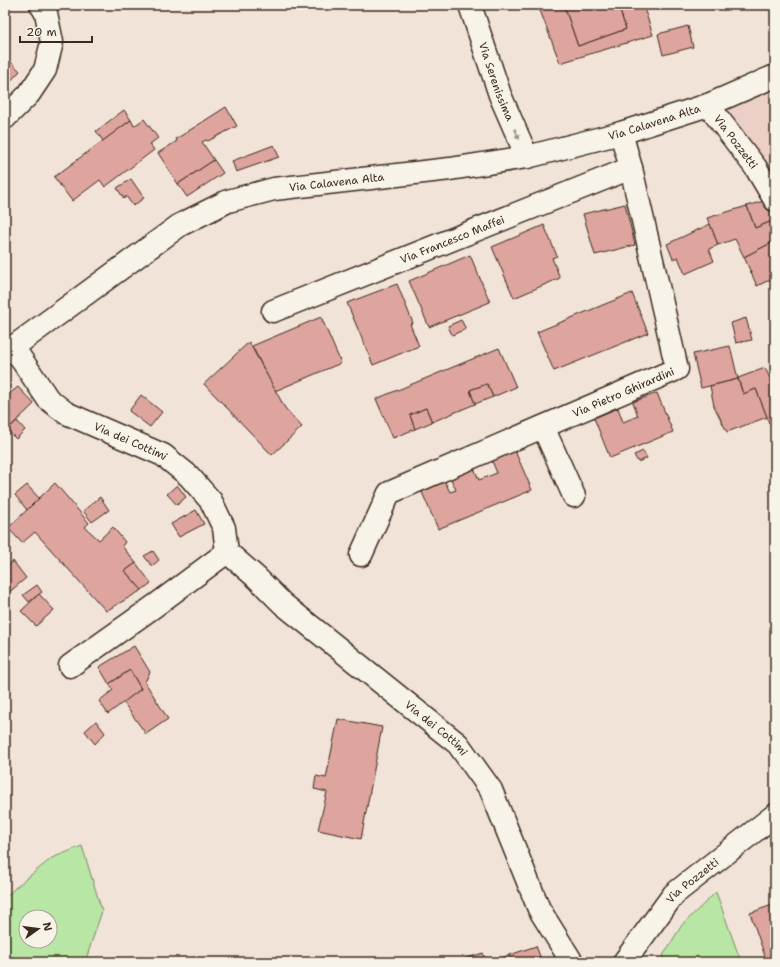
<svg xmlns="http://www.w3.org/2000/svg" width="780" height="967" viewBox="0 0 780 967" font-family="'Shantell Sans',sans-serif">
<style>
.built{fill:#ecd0c7}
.green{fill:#b8e6a5;stroke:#7a8862;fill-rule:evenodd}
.building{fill:#dea49e;stroke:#3b2a1e}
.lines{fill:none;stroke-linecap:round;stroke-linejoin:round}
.minor-casing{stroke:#3b2a1e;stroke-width:25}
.minor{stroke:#f7f3e8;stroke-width:22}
.oneway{fill:#998e83}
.labels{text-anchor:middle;stroke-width:4;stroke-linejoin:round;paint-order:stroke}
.street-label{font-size:11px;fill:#3b2a1e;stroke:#f7f3e8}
</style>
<rect width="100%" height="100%" fill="#f2e3d9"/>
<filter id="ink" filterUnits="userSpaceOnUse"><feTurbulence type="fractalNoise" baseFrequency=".025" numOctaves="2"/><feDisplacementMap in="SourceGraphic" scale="8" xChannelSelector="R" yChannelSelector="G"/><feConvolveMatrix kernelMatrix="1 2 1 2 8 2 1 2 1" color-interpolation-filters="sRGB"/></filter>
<g filter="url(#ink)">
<polygon class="built" points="775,70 775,176 717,103"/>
<g class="green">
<path d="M82 846 102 911 85 962H5V898L16 887 52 858ZM26 917H50V941H26Z"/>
<polygon points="716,892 741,962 661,962 664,954 682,925"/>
</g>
<g class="building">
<polygon points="538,5 564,5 578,46 626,29 618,5 643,5 653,35 560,63"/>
<polygon points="564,5 618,5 626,29 578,46"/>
<polygon points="688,26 693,47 663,55 658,34"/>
<polygon points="5,56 20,71 5,87"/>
<polygon points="226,107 237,126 208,141 206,140 202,142 214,160 178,184 158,153 177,141 176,139"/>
<polygon points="124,110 131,120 103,141 96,131"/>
<polygon points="144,119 158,138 150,144 154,150 105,187 100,180 72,201 54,177 131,120 134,126"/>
<polygon points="274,145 279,157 236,172 232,161"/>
<polygon points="214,160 223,173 187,197 178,184"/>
<polygon points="131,179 144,198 133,206 126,196 124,199 117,188"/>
<polygon points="771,199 775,208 775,220 755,228 747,206"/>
<polygon points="625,204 635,245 595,255 583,214"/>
<polygon points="747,206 755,228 775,220 775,241 744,257 735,239 718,245 707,218"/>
<polygon points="710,224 718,245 709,249 714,261 685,274 678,257 673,259 667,244"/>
<polygon points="544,225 557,256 552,258 560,278 514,298 492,247"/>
<polygon points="775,241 775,277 757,286 744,257"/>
<polygon points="470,255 490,302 429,327 409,281"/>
<polygon points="397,284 413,323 410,324 419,346 373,365 347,303"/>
<polygon points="632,293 648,333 554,371 537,332"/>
<polygon points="321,317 341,363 275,391 252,346"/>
<polygon points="746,318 752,340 736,343 731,323"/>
<polygon points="461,320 466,329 452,335 448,326"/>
<polygon points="249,342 285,408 302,427 272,455 204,384"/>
<polygon points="730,346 738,379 701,388 693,354"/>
<polygon points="499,348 516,387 493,397 487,384 470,390 475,404 432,422 426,408 410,415 415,429 393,438 376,399"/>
<polygon points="765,368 775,388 775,420 769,423 756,389 743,394 738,378"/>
<polygon points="738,379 743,394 756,389 767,417 727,432 714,406 710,386"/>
<polygon points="487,384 493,397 475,404 470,390"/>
<polygon points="18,387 34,404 5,432 5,397"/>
<polygon points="657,393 673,432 610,458 594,418 618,408 623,422 638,416 633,402"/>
<polygon points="141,395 162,412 150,427 129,411"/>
<polygon points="426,408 432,422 415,429 410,415"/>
<polygon points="17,421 25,430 16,439 7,430"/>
<polygon points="515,451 532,490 438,529 421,490 444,480 450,492 456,490 451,479 474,468 479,480 497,473 492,461"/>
<polygon points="643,451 647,458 638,462 634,455"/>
<polygon points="55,483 89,523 85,527 99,540 113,527 125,542 122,546 136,563 125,571 142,590 106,611 35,532 22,543 8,528"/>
<polygon points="27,485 39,498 27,510 15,495"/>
<polygon points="177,485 186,497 177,505 167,494"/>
<polygon points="100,497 109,510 92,522 83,511"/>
<polygon points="196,510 204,524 179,537 171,524"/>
<polygon points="153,551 159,560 152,566 144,556"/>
<polygon points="13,561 26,578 7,594 5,592 5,568"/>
<polygon points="136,563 151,583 142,590 125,571"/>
<polygon points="37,585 42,592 29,602 23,595"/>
<polygon points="39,594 54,610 36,626 21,611"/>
<polygon points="134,646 150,672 145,682 168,719 146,734 123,702 141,689 130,670 109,684 99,667"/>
<polygon points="130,670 141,689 108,714 99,701 113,690 109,684"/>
<polygon points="338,719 382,727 361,839 318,830 327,792 314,789 316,776 326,778"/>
<polygon points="96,721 105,733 95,744 85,731"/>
<polygon points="775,904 775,962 767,962 750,913"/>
<polygon points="536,946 541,959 544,958 546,962 503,962 501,958"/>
<polygon points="483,953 486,962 459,962 458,961"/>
</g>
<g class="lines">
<g class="minor-casing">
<g id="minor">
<path id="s1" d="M470 5 500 95 527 157"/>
<path id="s2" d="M708 105 756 168 775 200"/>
<polyline points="5,118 29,94 45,70 52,42 46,13 41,5"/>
<path id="s3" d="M273 311 631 168"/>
<path id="s4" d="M13 347 48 399 66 413 163 455 189 476 211 501 224 528 227 552 156 605 70 666"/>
<path id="s5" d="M5 353 180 225 228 201 274 189 450 169 527 157 621 133 708 105 775 76"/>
<polyline points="543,427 574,496"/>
<path id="s6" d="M227 552 257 578 283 604 458 744 491 790 539 909 572 962"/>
<path id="s7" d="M361 555 389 493 677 369 631 168 621 133"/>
<path id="s8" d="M624 962 674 894 775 815"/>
</g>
</g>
<use href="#minor" class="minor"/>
</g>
<defs><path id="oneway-solid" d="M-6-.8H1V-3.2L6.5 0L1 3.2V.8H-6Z"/></defs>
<use class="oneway" href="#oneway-solid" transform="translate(517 134) rotate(67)"/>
</g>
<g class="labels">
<g class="street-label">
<text dy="4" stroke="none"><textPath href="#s1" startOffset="81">Via Serenissima</textPath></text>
<text dy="4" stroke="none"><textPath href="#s5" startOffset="705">Via Calavena Alta</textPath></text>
<text dy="4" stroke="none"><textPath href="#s2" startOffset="46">Via Pozzetti</textPath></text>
<text dy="4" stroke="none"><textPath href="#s5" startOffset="381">Via Calavena Alta</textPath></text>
<text dy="4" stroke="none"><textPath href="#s3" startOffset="193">Via Francesco Maffei</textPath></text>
<text dy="4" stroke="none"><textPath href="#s7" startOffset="323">Via Pietro Ghirardini</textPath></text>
<text dy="4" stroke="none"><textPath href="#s4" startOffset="156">Via dei Cottimi</textPath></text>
<text dy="4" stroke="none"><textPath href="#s6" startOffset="274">Via dei Cottimi</textPath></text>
<text dy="4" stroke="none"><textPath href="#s8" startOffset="107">Via Pozzetti</textPath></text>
</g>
</g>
<rect width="780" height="967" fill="none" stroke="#f7f3e8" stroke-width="20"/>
<rect x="10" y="10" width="760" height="947" fill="none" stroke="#3b2a1e" stroke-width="1.5" filter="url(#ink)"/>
<g transform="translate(38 929) rotate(76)"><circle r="19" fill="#f7f3e8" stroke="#aca397"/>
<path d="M0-3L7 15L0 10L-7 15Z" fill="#3b2a1e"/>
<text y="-6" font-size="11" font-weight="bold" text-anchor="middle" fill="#3b2a1e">N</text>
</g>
<path d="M20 36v6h72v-6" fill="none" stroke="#3b2a1e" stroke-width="2"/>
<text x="26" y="36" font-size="12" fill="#3b2a1e" stroke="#f7f3e8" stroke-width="3" paint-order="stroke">20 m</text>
</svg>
